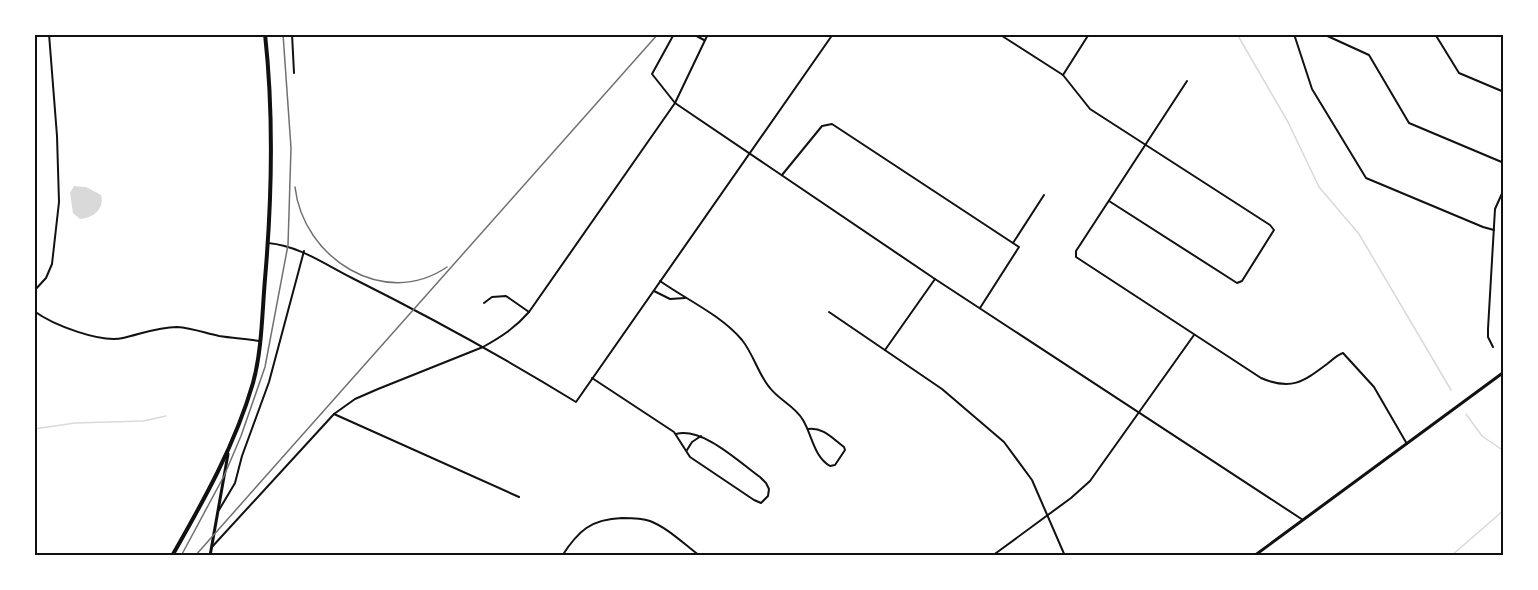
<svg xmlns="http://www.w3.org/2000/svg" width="1538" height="590" viewBox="0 0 1538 590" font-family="Rubik,sans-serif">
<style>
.water{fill:#d9d9d9}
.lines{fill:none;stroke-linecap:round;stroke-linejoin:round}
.stream{stroke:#d9d9d9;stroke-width:1.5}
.minor{stroke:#111;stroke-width:2}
.tertiary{stroke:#111;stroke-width:3}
.secondary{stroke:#111;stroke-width:3}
.primary{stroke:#111;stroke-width:4}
.rail{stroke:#707070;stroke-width:1.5}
.neatline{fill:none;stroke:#111;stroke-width:2}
</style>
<rect width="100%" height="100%" fill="#fff"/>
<path class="water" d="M74 186 86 187 101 195C105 209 93 218 80 219L73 213 70 193Z"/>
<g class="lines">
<g class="stream">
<polyline points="1237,34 1288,122 1319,187 1359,234 1451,390"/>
<polyline points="1466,414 1482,436 1504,451"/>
<polyline points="34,429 75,423 143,421 166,416"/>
<polyline points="1451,556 1504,510"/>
</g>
<g class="minor">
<polyline points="292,34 294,73"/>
<polyline points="674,34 652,74 675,103 935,279 1303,520"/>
<polyline points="693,34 704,40"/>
<polyline points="999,34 1063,75 1090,109 1270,225 1274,230 1242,281 1237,283 1109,201"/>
<polyline points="1294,34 1312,89 1366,178 1483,227 1494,230"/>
<polyline points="1323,34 1369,55 1409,123 1504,163"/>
<polyline points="1435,34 1459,73 1504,92"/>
<polyline points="1063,75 1089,34"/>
<path d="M1187 81 1076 251V257L1261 378C1291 391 1303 382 1327 364 1332 360 1337 355 1343 353L1374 387 1407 444"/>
<polyline points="782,175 822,126 832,124 1019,247 980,308"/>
<path d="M268 243C300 246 324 264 352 278 428 316 503 357 576 402L833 34"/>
<polyline points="1013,243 1044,195"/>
<path d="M660 281C687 300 721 315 742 340 754 355 758 374 770 388 779 400 795 406 803 420 812 435 814 457 830 466L835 465 845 450 844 447C832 438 823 427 808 429"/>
<polyline points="34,291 46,278 52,264 59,202 57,136 49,34"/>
<polyline points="654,291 670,299 685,298"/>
<polyline points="484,303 492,297 506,296 529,312"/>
<path d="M34 311C53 325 100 343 123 338 141 334 158 327 177 327 192 328 205 333 219 336 232 338 247 339 260 341"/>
<polyline points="829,312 942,389 1004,442 1032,480 1065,556"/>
<polyline points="1493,347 1488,337 1488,329 1495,209 1504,189"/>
<polyline points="885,350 935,279"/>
<path d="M592 378 674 432 690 457 754 500 761 503 768 496 769 489 766 483 760 477C739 462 703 427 676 434"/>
<polyline points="334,414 519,497"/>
<polyline points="687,450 692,442 701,436"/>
<polyline points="219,510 235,483 242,456 269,382 304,251"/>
<path d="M211 548 334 414 355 399 378 389 483 347C501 337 515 328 529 312L675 103 708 34"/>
<path d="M562 556C578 531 591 519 622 518 630 518 642 518 650 521 668 528 684 544 700 556"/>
<polyline points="992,556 1071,498 1090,481 1194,335"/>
</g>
<polyline class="tertiary" points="210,556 228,454"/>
<polyline class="secondary" points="1254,556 1504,372"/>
<path class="primary" d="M172 556C204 500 235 445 253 383 262 350 262 314 265 279 272 198 274 116 265 34"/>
<g class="rail">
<path d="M295 187C303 258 384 310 447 267"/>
<polyline points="181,556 224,476 241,436 265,367 288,245 291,148 283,34"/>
<polyline points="195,556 658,34"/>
</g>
</g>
<rect width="1538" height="590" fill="none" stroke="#ffffff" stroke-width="72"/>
<rect x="36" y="36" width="1466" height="518" class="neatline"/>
</svg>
